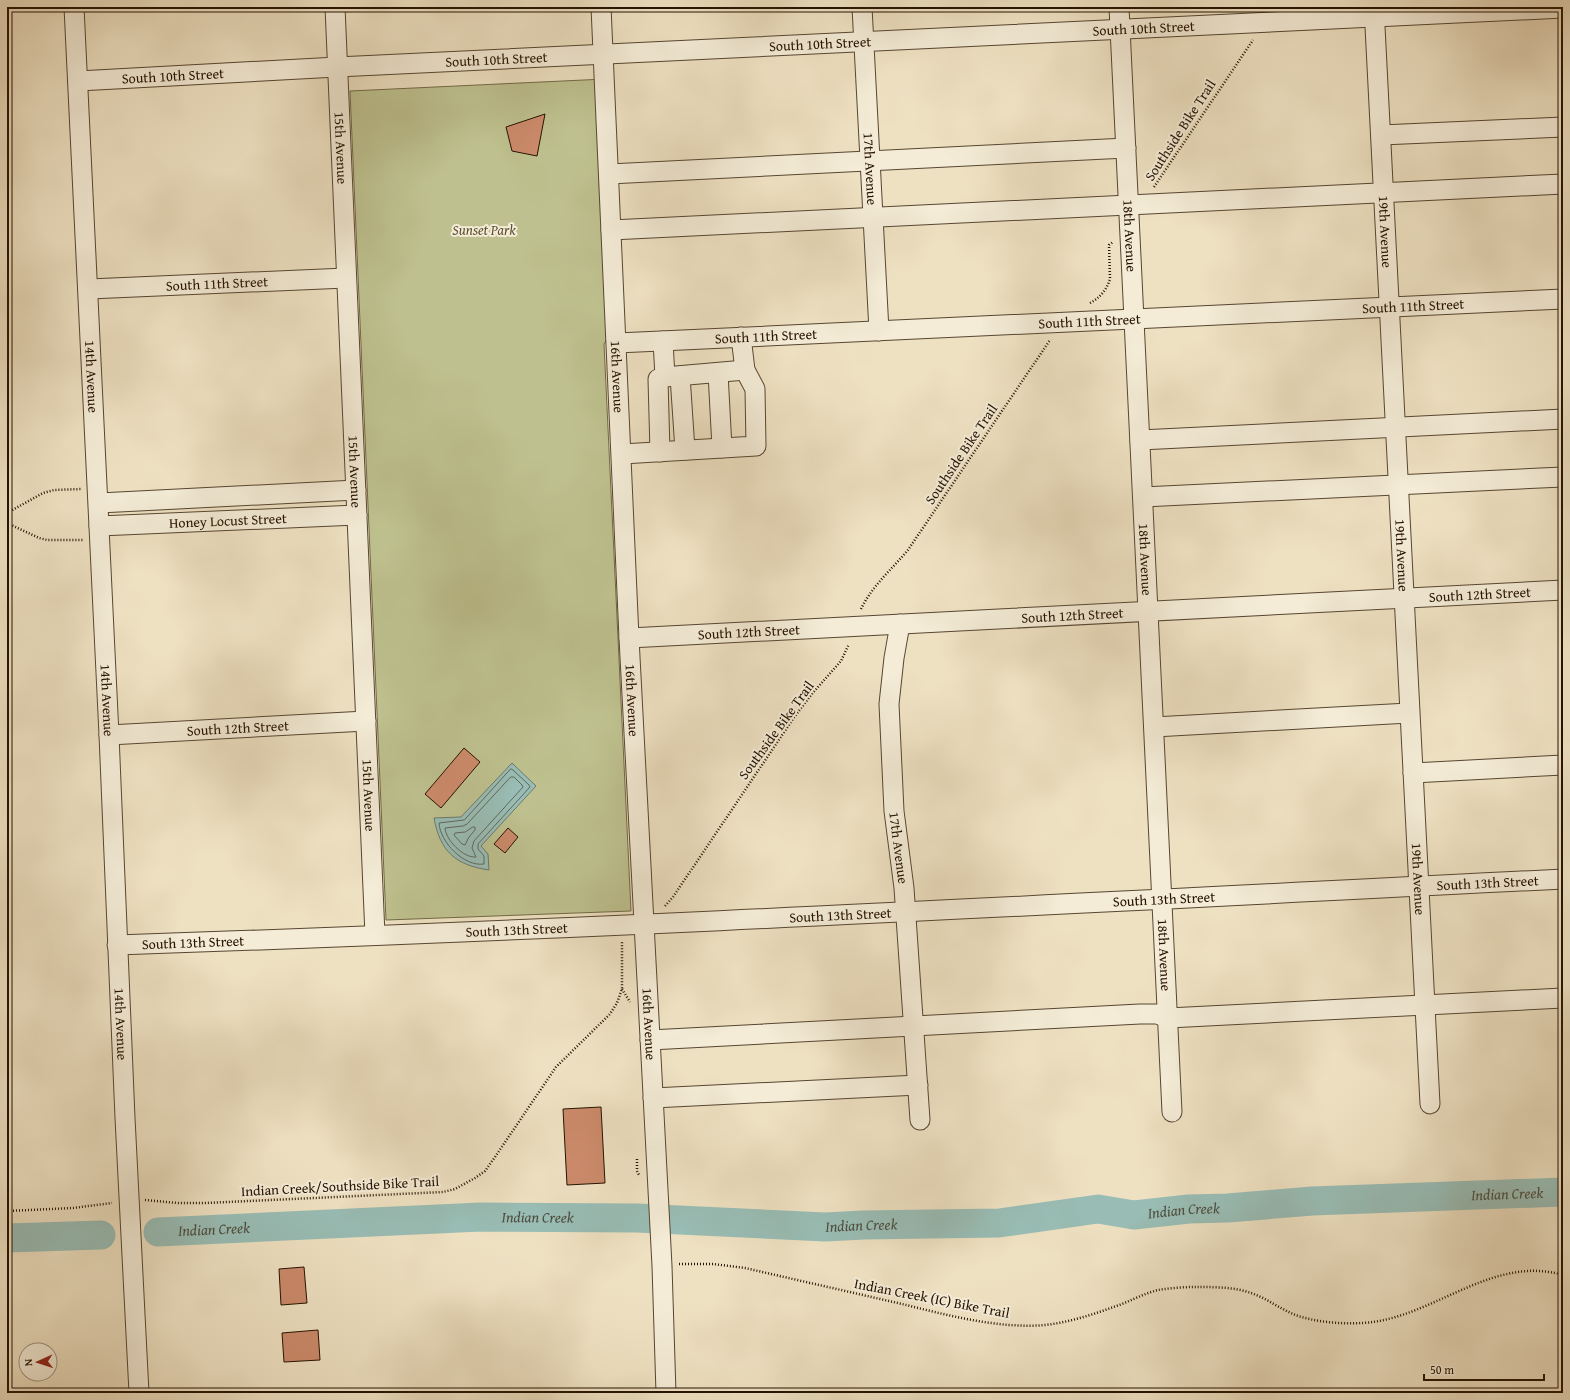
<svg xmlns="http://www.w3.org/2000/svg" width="1570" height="1400" viewBox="0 0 1570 1400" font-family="'Gentium Book Plus',serif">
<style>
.green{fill:#bec18f;stroke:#726a48}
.water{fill:#99bdb5;stroke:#6b796d}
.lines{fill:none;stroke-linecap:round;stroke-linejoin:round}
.shore{stroke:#5f685b;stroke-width:1}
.river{stroke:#99bdb5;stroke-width:29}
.building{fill:#cc8b6c;stroke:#251201}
.minor-casing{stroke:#574631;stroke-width:21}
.path{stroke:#251201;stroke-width:2.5;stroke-dasharray:1 2;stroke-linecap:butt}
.minor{stroke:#f4ecd7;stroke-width:19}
.labels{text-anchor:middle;stroke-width:4;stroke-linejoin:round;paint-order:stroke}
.street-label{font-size:14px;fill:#251201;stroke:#f4ecd7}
.park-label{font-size:14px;font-style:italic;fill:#5b4f33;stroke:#f4ecd7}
.water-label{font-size:15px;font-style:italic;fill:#4e4e40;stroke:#f4ecd7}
</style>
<rect width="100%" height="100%" fill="#eee1c2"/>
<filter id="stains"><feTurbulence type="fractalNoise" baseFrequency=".005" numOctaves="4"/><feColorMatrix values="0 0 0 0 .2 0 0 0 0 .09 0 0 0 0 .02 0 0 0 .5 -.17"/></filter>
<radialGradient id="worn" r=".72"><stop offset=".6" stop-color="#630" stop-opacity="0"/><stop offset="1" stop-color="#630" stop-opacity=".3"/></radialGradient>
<polygon class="green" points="605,79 615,326 604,344 631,911 386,920 350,91"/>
<path class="water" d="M512 763 536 786 481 846 488 854 489 870C455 865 440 851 434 818L461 817Z"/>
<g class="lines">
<g class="shore">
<path d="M511 769 513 770 529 785 530 787 478 844V849L484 856V864C464 867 440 842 439 823L464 820Z"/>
<path d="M511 777H514L522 785 523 787 474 841 472 848 476 857C463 858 446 840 445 828L463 826 467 824Z"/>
<polygon points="473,827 475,827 475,830 469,837 465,845 462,844 454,835 455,833 465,832"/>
</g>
<g class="river">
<path id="s1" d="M158 1232 481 1217 637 1218 825 1227 864 1225 999 1223 1098 1209 1134 1215 1189 1209 1228 1208 1312 1201 1563 1192"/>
<polyline points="7,1238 101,1235"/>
</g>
</g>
<g class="building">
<polygon points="545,114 537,156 512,151 506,127"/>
<polygon points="464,748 480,762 441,808 425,794"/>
<polygon points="508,828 518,837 505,853 494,844"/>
<polygon points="601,1107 605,1183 567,1185 563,1109"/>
<polygon points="304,1267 307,1303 281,1305 279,1269"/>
<polygon points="318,1330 320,1360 284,1362 282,1333"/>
</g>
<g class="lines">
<g class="minor-casing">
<g id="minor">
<path id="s2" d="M74 7 109 735 125 1118 139 1393"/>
<path id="s3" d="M335 7 375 935"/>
<path id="s4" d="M601 7 629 638 662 1266 666 1393"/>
<path id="s5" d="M862 7 879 331"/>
<path id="s6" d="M1119 7 1172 1112"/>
<path id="s7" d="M1374 7 1430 1104"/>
<path id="s8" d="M78 81 337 67 1563 8"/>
<polyline points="1381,135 1563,127"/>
<polyline points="609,174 1126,148"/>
<polyline points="611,230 1563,184"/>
<path id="s9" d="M89 289 346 278"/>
<polyline points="663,341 665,377 745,370"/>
<path id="s10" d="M617 343 1563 299"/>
<polyline points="718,373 722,448"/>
<polyline points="680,376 685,450"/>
<polyline points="1140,440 1563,419"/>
<polyline points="660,452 658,379 665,377"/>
<polyline points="622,454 756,446 755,389 745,370 741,337"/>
<polyline points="1143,497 1563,477"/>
<polyline points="99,503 356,490"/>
<path id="s11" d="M99 526 357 515"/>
<path id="s12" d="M900 624 894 658 889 704 894 811 904 888 920 1120"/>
<path id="s13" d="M629 638 1563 590"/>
<polyline points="1154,727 1409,713"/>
<path id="s14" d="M109 735 366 721"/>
<polyline points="1413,773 1563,765"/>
<path id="s15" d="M117 945C599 929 1081 903 1563 879"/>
<polyline points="650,1040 1140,1014 1157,1014 1168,1018 1563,998"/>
<polyline points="653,1098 918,1085"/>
</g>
</g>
<g class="path">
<polyline points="1154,187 1253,40"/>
<path d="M1090 303C1100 298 1107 289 1110 279L1109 245 1113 242"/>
<polyline points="7,513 43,493 54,490 81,489"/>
<polyline points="7,523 39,538 47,540 83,540"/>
<path d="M861 609C872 586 892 569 908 550L1050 340"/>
<polyline points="665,906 673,897 795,716 811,695 841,661 849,644"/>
<polyline points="622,989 630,1002"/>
<polyline points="637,1159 637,1171 639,1175"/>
<polyline points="145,1200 178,1203 206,1203 443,1192 455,1189 475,1178 485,1171 495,1157 556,1067 610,1014 617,1003 622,989 622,941"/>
<polyline points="7,1211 73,1208 112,1203"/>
<path d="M679 1264H713L745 1268C797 1280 850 1292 902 1304 947 1315 998 1329 1045 1325 1072 1322 1097 1313 1122 1304 1134 1299 1146 1293 1158 1290 1170 1288 1184 1287 1196 1287 1214 1287 1235 1287 1251 1293 1266 1298 1279 1308 1293 1314 1315 1323 1349 1325 1373 1322 1438 1313 1495 1255 1563 1275"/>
</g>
<use href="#minor" class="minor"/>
</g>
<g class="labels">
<g class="street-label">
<text dy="5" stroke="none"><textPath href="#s8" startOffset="1067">South 10th Street</textPath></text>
<text dy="5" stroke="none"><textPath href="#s8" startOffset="743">South 10th Street</textPath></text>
<text dy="5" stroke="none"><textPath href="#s8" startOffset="419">South 10th Street</textPath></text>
<text dy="5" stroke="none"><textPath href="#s8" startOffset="95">South 10th Street</textPath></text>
<text transform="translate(1180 130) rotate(-57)" y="5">Southside Bike Trail</text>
<text dy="5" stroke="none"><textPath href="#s3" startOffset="141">15th Avenue</textPath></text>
<text dy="5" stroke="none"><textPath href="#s5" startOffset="162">17th Avenue</textPath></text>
<text dy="5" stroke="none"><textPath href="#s7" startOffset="225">19th Avenue</textPath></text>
<text dy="5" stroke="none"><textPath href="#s6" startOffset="229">18th Avenue</textPath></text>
<text dy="5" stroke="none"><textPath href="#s9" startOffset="128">South 11th Street</textPath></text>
<text dy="5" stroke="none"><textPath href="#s10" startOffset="797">South 11th Street</textPath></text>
<text dy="5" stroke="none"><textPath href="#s10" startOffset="473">South 11th Street</textPath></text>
<text dy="5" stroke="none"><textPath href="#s10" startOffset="149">South 11th Street</textPath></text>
<text dy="5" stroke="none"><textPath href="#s2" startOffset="370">14th Avenue</textPath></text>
<text dy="5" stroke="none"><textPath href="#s4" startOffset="370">16th Avenue</textPath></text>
<text transform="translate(961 454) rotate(-56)" y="5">Southside Bike Trail</text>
<text dy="5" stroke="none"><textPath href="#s3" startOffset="465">15th Avenue</textPath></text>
<text dy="5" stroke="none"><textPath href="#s11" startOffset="129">Honey Locust Street</textPath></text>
<text dy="5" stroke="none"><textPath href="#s7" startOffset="549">19th Avenue</textPath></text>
<text dy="5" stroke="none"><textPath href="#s6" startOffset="553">18th Avenue</textPath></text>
<text dy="5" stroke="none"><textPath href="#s13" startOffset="852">South 12th Street</textPath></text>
<text dy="5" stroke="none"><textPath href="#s13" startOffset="444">South 12th Street</textPath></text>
<text dy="5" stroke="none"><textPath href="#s13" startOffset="120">South 12th Street</textPath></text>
<text dy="5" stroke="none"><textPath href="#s2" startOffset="694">14th Avenue</textPath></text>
<text dy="5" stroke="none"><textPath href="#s4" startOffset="694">16th Avenue</textPath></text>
<text dy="5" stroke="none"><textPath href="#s14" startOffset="129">South 12th Street</textPath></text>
<text transform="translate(776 730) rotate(-54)" y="5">Southside Bike Trail</text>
<text dy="5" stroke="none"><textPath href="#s3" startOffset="789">15th Avenue</textPath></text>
<text dy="5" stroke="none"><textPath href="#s12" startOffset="225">17th Avenue</textPath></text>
<text dy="5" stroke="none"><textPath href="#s7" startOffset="873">19th Avenue</textPath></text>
<text dy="5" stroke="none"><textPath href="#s15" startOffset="1372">South 13th Street</textPath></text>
<text dy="5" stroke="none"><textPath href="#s15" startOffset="1048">South 13th Street</textPath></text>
<text dy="5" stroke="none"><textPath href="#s15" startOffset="724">South 13th Street</textPath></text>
<text dy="5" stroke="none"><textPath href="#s15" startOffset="400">South 13th Street</textPath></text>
<text dy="5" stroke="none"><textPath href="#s15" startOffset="76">South 13th Street</textPath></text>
<text dy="5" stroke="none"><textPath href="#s6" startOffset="949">18th Avenue</textPath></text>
<text dy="5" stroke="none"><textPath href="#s2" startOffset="1018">14th Avenue</textPath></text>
<text dy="5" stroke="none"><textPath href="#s4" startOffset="1018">16th Avenue</textPath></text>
<text transform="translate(340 1186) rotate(-3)" y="5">Indian Creek/Southside Bike Trail</text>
<text transform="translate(932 1298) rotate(11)" y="5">Indian Creek (IC) Bike Trail</text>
</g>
<g class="park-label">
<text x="484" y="235">Sunset Park</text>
</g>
<g class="water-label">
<text dy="5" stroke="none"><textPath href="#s1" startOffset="1352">Indian Creek</textPath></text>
<text dy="5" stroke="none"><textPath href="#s1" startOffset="1028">Indian Creek</textPath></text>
<text dy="5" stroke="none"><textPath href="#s1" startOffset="380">Indian Creek</textPath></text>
<text dy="5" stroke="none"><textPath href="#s1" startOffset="704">Indian Creek</textPath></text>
<text dy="5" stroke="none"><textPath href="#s1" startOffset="56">Indian Creek</textPath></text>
</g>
</g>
<rect width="1570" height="1400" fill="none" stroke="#eee1c2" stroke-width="24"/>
<rect x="8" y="8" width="1554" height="1384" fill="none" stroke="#251201" stroke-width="2"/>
<rect x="12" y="12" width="1546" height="1376" fill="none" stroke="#251201"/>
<g transform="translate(38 1362) rotate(267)"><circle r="19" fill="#f4ecd7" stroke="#a19581"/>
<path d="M0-3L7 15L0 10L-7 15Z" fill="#8f2418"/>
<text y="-6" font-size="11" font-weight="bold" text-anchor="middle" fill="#251201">N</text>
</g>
<path d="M1424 1374v6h120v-6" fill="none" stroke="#251201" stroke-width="2"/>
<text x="1430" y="1374" font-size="12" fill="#251201" stroke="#f4ecd7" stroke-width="3" paint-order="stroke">50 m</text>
<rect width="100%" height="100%" filter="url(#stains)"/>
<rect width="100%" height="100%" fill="url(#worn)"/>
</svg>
